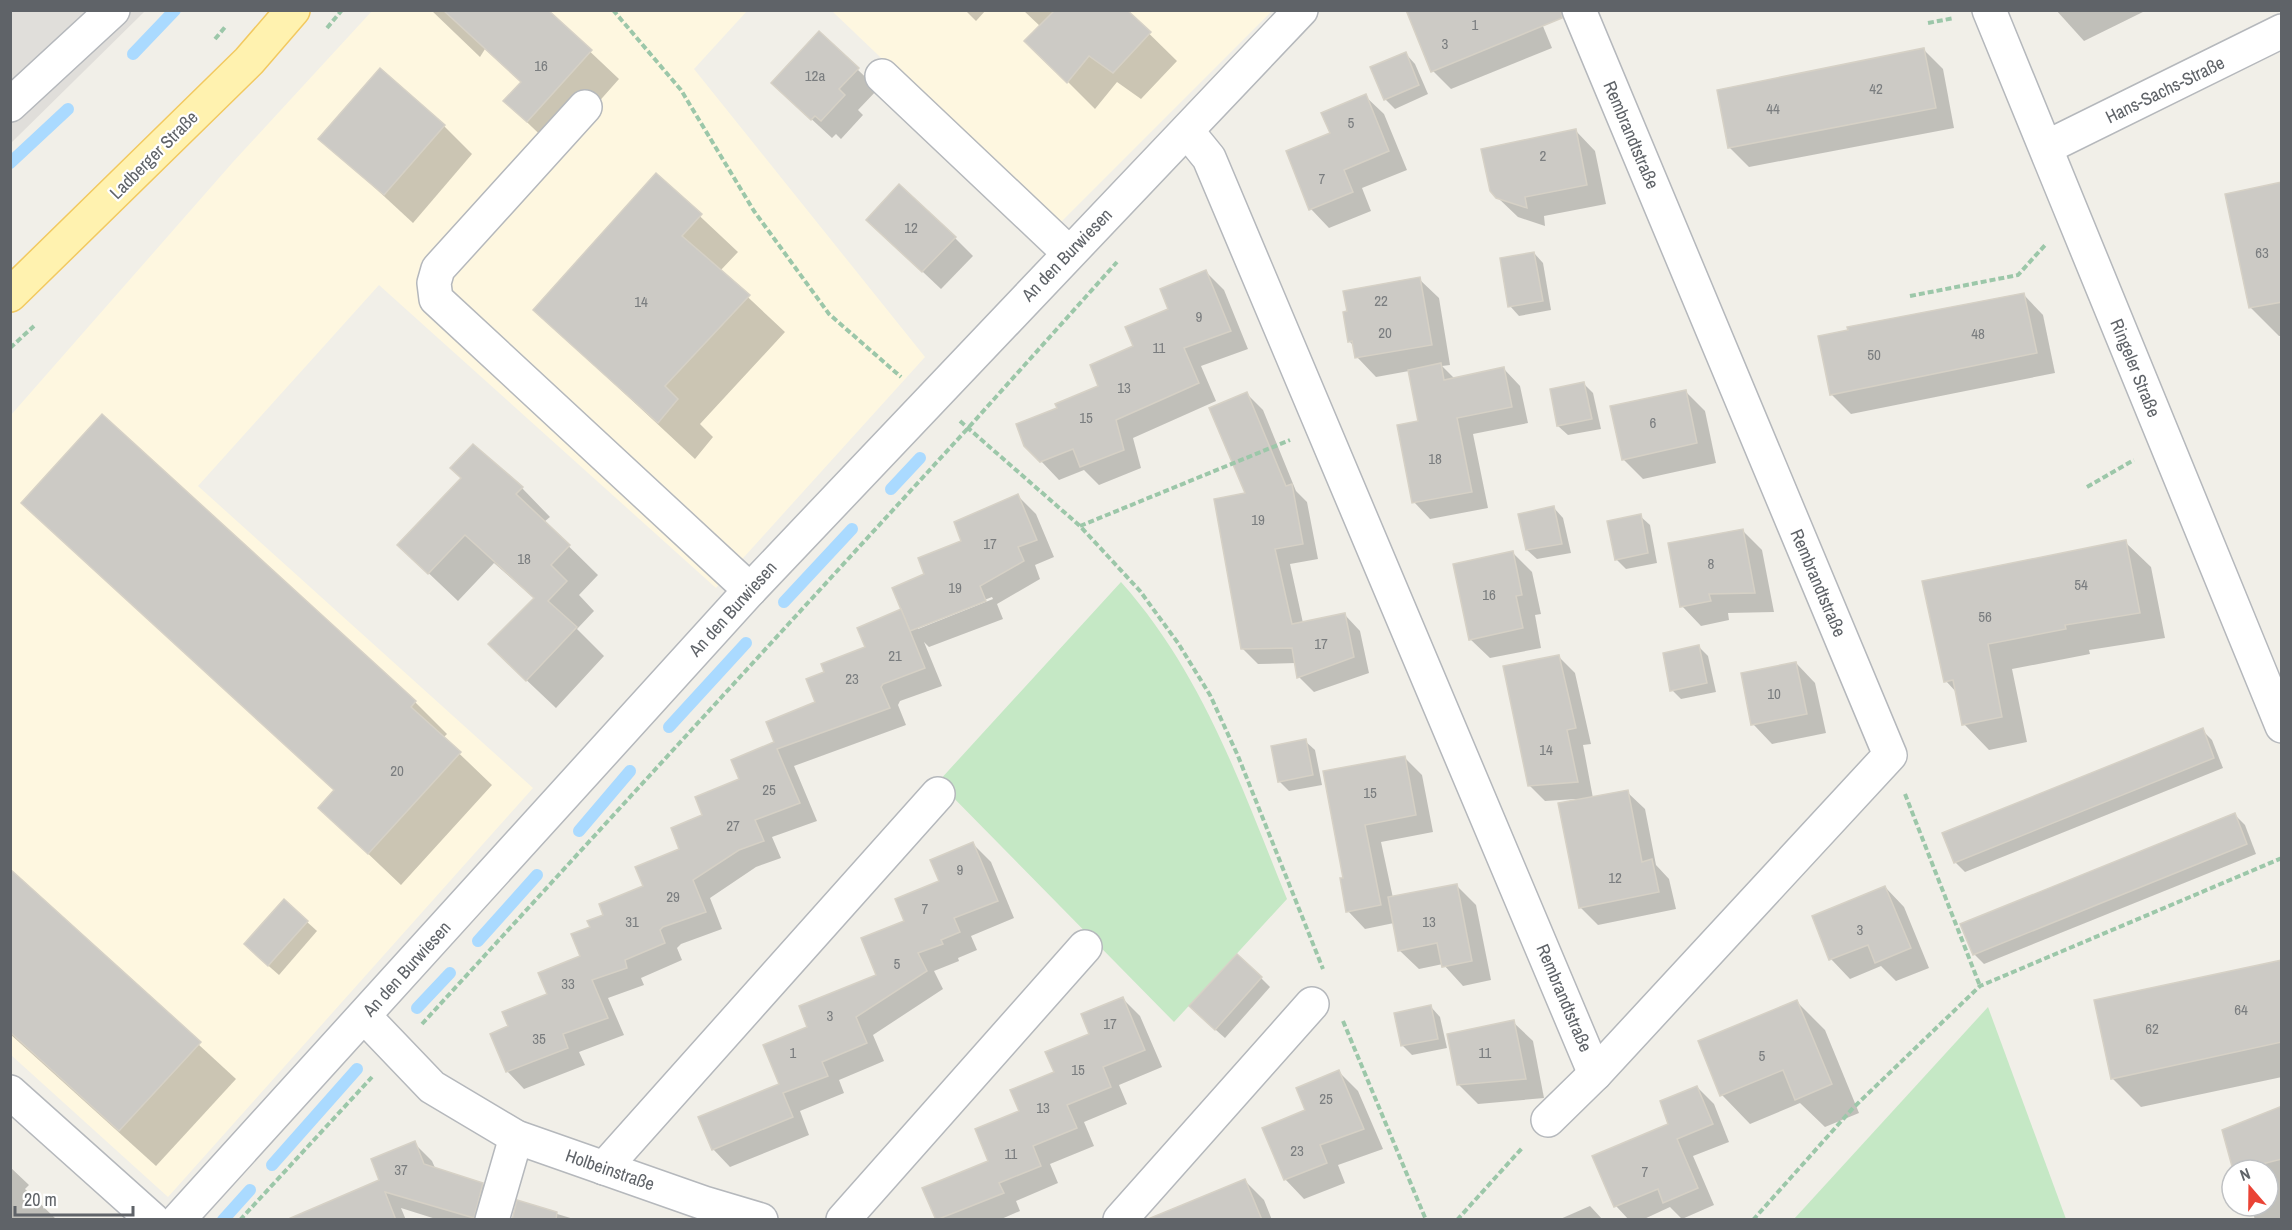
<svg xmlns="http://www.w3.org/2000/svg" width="2292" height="1230" viewBox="0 0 2292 1230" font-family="'Archivo Narrow',sans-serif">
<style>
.commercial{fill:#fef7e0}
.industrial{fill:#e0deda}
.green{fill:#c5e8c5}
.shadow{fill:#0003;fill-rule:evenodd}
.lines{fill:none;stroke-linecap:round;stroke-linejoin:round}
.stream{stroke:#aadaff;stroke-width:12}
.building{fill:#cccac5;stroke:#d6d1c6;stroke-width:1.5}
.minor-casing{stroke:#b5b8bc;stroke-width:36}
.major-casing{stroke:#f2c960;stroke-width:36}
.path{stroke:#9cc7a9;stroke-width:4;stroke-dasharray:6 3;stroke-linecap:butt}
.minor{stroke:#fff;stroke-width:33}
.major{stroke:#fff2af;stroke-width:33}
.labels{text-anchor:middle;stroke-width:4.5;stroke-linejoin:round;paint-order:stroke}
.number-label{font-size:15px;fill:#7a7d7f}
.street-label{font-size:18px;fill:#5f6368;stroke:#fff}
</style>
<rect width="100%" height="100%" fill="#f1efe8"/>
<g class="commercial">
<polygon points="372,11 747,11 694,69 925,357 716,588 379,285 198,486 533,788 168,1197 11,1055 11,415 233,162"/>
<polygon points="832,11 1272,11 1057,226"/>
</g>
<polygon class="industrial" points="11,11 145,11 11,143"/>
<g class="green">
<path d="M1121 582C1203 674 1241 786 1287 899L1174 1022 938 782Z"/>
<polygon points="1988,1007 2066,1219 1794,1219"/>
</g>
<g class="shadow">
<polygon points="431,10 546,10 619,79 556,150 505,101 522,83 485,49 480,57"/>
<polygon points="965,10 986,10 976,21"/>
<polygon points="1023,10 1125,10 1177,61 1141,99 1117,82 1095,109 1027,41 1041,27"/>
<polygon points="2056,10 2147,10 2084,41"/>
<polygon points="1540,19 1552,48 1451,89 1433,71"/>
<polygon points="819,33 878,89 858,110 863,115 841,139 836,134 832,138 793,102"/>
<polygon points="1924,50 1943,69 1954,128 1749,167 1730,148"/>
<polygon points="1406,54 1415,64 1428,94 1395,109 1385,99"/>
<polygon points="1365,96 1384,114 1407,170 1362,188 1371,211 1329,228 1311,209 1332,134"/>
<polygon points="444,126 472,154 413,223 321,138"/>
<polygon points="1576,131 1595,151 1606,204 1544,216 1545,226 1518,217 1497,197"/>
<polygon points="656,175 738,252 720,271 785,332 700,424 713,437 695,459 535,310"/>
<polygon points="2282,184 2282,336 2279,336 2250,307"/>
<polygon points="886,237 955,238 973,256 941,289"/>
<polygon points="1534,253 1543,263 1551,310 1519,316 1510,306"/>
<polygon points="1206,272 1224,290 1248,349 1201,366 1216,401 1133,438 1141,468 1099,485 1084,470 1059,480 1041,461 1059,409 1100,387"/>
<polygon points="1419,279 1439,298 1450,365 1442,366 1455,379 1504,369 1520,386 1528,423 1473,434 1488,508 1430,519 1414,502 1420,423 1409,371 1376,377 1357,357 1355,347 1349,341"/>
<polygon points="2024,295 2043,315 2055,373 1851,414 1831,394 1850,331"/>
<polygon points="1584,384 1593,393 1601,429 1568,435 1558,426 1552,390"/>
<polygon points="1686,392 1705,411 1716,463 1643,479 1623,459"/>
<polygon points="1247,394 1263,410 1296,491 1307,502 1318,559 1290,564 1303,623 1345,615 1360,631 1369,673 1314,692 1299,677 1296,663 1258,664 1243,649"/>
<polygon points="522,488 550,517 544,522 598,575 579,595 594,611 577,629 604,656 556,708 519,673 535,599 494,563 458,601 399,545"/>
<path d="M1018 496 1036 514 1054 557 1035 565 1040 579 997 604 1003 619 929 647 924 642 942 686 900 701 898 705 906 725 794 766 817 821 772 837 781 858 756 867 710 898 722 929 681 944 677 948 682 960 641 978 644 985 608 998 624 1035 579 1052 585 1065 524 1089 507 1071 510 1027 548 995 582 956 592 928 645 887 681 850 704 815 817 703 825 673 867 648 901 611 926 575ZM992 597 993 599 918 629V626Z"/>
<polygon points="23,503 415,702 447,734 443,738 492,785 401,885 320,808 335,791"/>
<polygon points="1554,508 1563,518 1571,553 1537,559 1527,550"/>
<polygon points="1640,516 1650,525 1657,563 1626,569 1616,559"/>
<polygon points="1742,530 1762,550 1774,612 1728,613 1729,620 1701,626 1682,606"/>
<polygon points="2125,542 2151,567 2165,638 2089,650 2090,654 2012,669 2027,742 1989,750 1964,724 1957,693 1946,681 1924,582"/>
<polygon points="1512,552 1532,572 1541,614 1535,615 1541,648 1490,658 1470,639"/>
<polygon points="1699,647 1708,656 1716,692 1681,699 1672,690"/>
<polygon points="1559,657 1575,673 1591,744 1583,745 1593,798 1627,792 1645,809 1656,865 1669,879 1676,909 1598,925 1581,908 1576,799 1545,801 1529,785"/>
<polygon points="1796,663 1815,683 1826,733 1772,744 1753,724"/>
<polygon points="2202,730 2212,740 2223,768 1965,872 1955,862"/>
<polygon points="1305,741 1315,750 1322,785 1289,791 1280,782"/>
<polygon points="1404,757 1422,775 1433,832 1381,842 1393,898 1457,886 1476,905 1491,980 1463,986 1443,964 1419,969 1399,950 1394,923 1365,929 1348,911 1345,879 1325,772"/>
<polygon points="2235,815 2245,825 2256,854 1984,964 1974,954"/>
<polygon points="973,844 991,862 1014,918 971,936 977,950 958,958 959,961 934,971 943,989 873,1035 884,1061 839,1080 844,1093 800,1111 809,1135 730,1167 713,1149 781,1084 809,1027 878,976 906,921"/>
<polygon points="10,871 236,1079 156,1166 10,1034"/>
<polygon points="1885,887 1904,907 1929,968 1896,981 1881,966 1850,979 1831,959"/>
<polygon points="284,901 317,931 279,975 255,954"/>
<polygon points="2282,961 2282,1077 2141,1107 2112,1078"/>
<polygon points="1261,978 1270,987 1225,1038 1200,1016"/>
<polygon points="1123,999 1140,1016 1162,1067 1119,1085 1127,1104 1084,1122 1094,1146 1050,1164 1058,1183 1016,1201 1020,1211 999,1220 937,1220 924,1189 990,1162 1021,1112"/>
<polygon points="1796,1001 1825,1030 1859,1113 1825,1127 1800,1103 1750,1124 1722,1095"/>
<polygon points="1431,1007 1440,1017 1447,1048 1412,1055 1402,1045"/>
<polygon points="1513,1022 1533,1041 1544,1098 1478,1104 1458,1084"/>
<polygon points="1339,1072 1358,1091 1383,1149 1338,1165 1345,1183 1304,1199 1285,1179 1307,1111"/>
<polygon points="1697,1087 1714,1104 1729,1142 1693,1156 1714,1205 1682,1219 1670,1207 1642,1220 1629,1220 1616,1206 1594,1157 1670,1124"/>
<polygon points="2282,1108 2282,1220 2255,1220 2251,1206 2268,1206 2268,1170 2234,1170"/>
<polygon points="414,1143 432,1161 436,1170 483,1184 500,1202 496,1220 439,1220 401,1208 406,1220 346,1220"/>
<polygon points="10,1167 29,1185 25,1189 57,1220 10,1220"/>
<polygon points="1245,1181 1264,1200 1272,1220 1211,1220"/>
<polygon points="518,1202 577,1220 513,1220"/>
<polygon points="1590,1206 1603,1220 1558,1220"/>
</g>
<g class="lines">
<g class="stream">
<polyline points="133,54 175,10"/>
<polyline points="10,163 68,109"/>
<polyline points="891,489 920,458"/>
<polyline points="784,602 852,529"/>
<polyline points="669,727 746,643"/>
<polyline points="579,831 630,771"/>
<polyline points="478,941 537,875"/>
<polyline points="417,1008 450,973"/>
<polyline points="272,1165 357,1069"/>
<polyline points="223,1220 250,1190"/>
</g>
</g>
<g class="building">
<polygon points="443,10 548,10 592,50 527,122 503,101 521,82"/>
<polygon points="1055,10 1127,10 1151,32 1113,73 1089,56 1067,83 1024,41"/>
<polygon points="1406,10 1561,10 1562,18 1431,72"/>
<polygon points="819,31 859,68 839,89 845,95 821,121 815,116 811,120 771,83"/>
<polygon points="1924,48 1936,108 1728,148 1717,90"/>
<polygon points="1406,52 1419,85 1384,100 1370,67"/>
<polygon points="380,68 445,125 384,195 318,139"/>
<polygon points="1366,94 1389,151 1344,170 1353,192 1309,210 1286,151 1330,133 1321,113"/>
<polygon points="1576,129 1587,185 1525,197 1527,208 1496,198 1490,191 1481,149"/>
<polygon points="656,173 702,214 682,236 750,295 665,386 678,399 658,423 533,310"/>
<polygon points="2282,182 2282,302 2249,308 2225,194"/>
<polygon points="899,184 956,237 922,272 866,220"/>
<polygon points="1534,252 1543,301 1508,307 1500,258"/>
<polygon points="1206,270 1231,331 1184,348 1199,383 1116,420 1124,450 1080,467 1073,449 1040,462 1024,446 1016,424 1057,408 1055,404 1098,386 1090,365 1133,346 1125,327 1168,309 1160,289"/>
<polygon points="1420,277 1432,345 1355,358 1352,341 1348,342 1343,312 1347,311 1343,291"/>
<polygon points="2024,293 2037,353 1830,395 1818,336 1848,330 1847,327"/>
<polygon points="1441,363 1444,380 1504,367 1512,407 1457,418 1472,492 1412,503 1397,425 1418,421 1408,370"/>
<polygon points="1584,382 1592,419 1557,426 1550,389"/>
<polygon points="1686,390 1697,443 1622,460 1610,406"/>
<polygon points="1247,392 1286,486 1292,484 1303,544 1275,549 1292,624 1345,613 1354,657 1297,678 1292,648 1241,649 1214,499 1245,493 1209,408"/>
<polygon points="102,414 416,701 411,707 461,752 368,854 318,808 334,790 21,503"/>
<polygon points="473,444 523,487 516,494 570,545 551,565 567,581 548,601 577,627 526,681 488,644 534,598 465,535 428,574 397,545 461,478 450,468"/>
<polygon points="1018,494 1037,540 1018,547 1024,561 980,586 986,601 910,631 892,588 924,574 918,558 961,541 954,522"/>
<polygon points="1554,506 1562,544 1526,550 1518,514"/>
<polygon points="1641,514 1648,553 1615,560 1607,521"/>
<polygon points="1743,529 1755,593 1709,594 1711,601 1680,607 1668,543"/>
<polygon points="2126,540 2140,613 2065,625 2066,629 1988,644 2002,717 1962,725 1953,680 1944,682 1922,581"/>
<polygon points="1513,551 1522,595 1516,596 1523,628 1469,640 1453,564"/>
<polygon points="901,609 925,668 883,684 881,687 890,708 777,749 800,803 755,820 764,841 739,850 693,880 706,912 663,927 660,930 665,943 625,960 627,968 592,980 608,1018 563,1034 568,1048 506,1072 490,1034 508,1026 502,1012 547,994 538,973 580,956 571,934 590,927 587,921 603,915 599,904 643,886 635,867 679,849 671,828 702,815 695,797 739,779 731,760 774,742 766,722 815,702 806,679 824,672 821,664 865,647 857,628"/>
<polygon points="1699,645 1707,683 1670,691 1663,653"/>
<polygon points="1559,655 1576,728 1567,730 1578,782 1528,786 1503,666"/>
<polygon points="1796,662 1807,714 1751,725 1741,673"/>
<polygon points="2203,728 2214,758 1954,863 1942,833"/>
<polygon points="1306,739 1313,775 1278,782 1271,746"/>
<polygon points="1405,756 1416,815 1365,825 1381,905 1346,912 1340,878 1343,878 1323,771"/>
<polygon points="1628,790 1642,862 1652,859 1659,892 1579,908 1558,803"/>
<polygon points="2235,813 2247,844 1973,955 1960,924"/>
<polygon points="973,842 998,901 954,918 960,932 941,940 943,944 918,953 927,971 856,1017 867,1043 822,1062 828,1076 783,1093 793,1117 712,1150 698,1117 779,1084 763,1045 807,1027 799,1006 876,975 861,938 904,921 895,899 939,881 930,860"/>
<polygon points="10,869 201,1042 119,1131 10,1032"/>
<polygon points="1457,884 1472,961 1442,967 1437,943 1398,951 1388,897"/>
<polygon points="1885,886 1911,948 1875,963 1868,945 1829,960 1812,916"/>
<polygon points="284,899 308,921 268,966 244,944"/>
<polygon points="1237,954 1262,977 1215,1030 1189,1006"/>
<polygon points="2282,960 2282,1042 2111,1079 2094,1000"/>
<polygon points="1123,997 1145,1050 1103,1067 1111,1087 1067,1105 1077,1128 1033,1146 1041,1166 999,1183 1004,1193 936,1220 922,1188 988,1161 975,1129 1019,1111 1010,1090 1054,1072 1045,1052 1089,1034 1081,1014"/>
<polygon points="1797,1000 1832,1084 1795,1100 1783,1070 1720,1096 1698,1041"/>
<polygon points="1431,1005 1438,1039 1401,1046 1394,1013"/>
<polygon points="1514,1020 1526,1079 1457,1085 1447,1034"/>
<polygon points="1339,1070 1364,1129 1320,1145 1327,1163 1284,1180 1262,1128 1305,1110 1296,1088"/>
<polygon points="1697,1086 1713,1124 1677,1139 1698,1188 1663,1203 1658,1189 1614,1207 1592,1156 1668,1124 1660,1101"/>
<polygon points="2282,1106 2282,1159 2262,1164 2264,1170 2233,1170 2222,1130"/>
<polygon points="415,1141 424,1164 483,1183 474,1218 385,1192 396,1220 286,1220 379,1180 371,1159"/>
<polygon points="1245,1179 1262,1220 1149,1220 1148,1219"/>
<polygon points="517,1200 557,1212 556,1220 512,1220"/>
</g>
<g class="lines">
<g class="minor-casing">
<g id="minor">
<polyline points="1989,10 2282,726"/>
<polyline points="882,76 1069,253"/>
<polyline points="10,105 113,10"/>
<polyline points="585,107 438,269 434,283 436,299 750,590"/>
<polyline points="1187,131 1209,158 1595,1074"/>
<polyline points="2047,147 2282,31"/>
<polyline points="364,1016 432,1087 516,1137 704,1203 761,1220"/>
<polyline points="10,1092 153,1220"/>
<polyline points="1548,1120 1595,1074 1890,755 1579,10"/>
<polyline points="604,1168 938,794"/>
<polyline points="178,1220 750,590 1301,10"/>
<polyline points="492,1220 516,1137"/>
<polyline points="843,1220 1085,947"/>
<polyline points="1120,1220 1312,1004"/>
</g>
</g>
<g class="major-casing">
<polyline id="major" points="10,295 249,61 293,10"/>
</g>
<g class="path">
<polyline points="613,10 681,90 754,211 829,314 901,377"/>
<polyline points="1928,23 1954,18"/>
<polyline points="327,28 342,10"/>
<polyline points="215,39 226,26"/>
<polyline points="1910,296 2018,275 2046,244"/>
<polyline points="10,348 34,326"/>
<polyline points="960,421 1080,526 1140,591 1178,643 1210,695 1238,756 1323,969"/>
<polyline points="2087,487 2134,460"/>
<polyline points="1080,526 1290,440"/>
<polyline points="1905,794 1980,986"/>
<polyline points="1343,1021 1426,1220"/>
<polyline points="422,1024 969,427 1117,262"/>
<polyline points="240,1220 372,1077"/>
<polyline points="1457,1220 1523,1147"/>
<polyline points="1753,1220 1853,1108 1980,986 2282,858"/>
</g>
<use href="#minor" class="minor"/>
<use href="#major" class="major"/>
</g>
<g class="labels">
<g class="number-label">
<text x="1475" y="30">1</text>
<text x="1445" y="49">3</text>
<text x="541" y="71">16</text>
<text x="815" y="81">12a</text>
<text x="1876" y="94">42</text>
<text x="1773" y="114">44</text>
<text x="1351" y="128">5</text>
<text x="1543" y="161">2</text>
<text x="1322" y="184">7</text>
<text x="911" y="233">12</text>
<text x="2262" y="258">63</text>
<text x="1381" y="306">22</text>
<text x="641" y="307">14</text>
<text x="1199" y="322">9</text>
<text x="1385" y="338">20</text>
<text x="1978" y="339">48</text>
<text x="1159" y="353">11</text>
<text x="1874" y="360">50</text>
<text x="1124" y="393">13</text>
<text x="1086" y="423">15</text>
<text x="1653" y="428">6</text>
<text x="1435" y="464">18</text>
<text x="1258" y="525">19</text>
<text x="990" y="549">17</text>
<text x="524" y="564">18</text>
<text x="1711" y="569">8</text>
<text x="2081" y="590">54</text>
<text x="955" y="593">19</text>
<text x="1489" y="600">16</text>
<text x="1985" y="622">56</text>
<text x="1321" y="649">17</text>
<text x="895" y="661">21</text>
<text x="852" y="684">23</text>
<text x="1774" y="699">10</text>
<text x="1546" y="755">14</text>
<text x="397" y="776">20</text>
<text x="769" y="795">25</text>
<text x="1370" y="798">15</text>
<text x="733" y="831">27</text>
<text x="960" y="875">9</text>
<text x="1615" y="883">12</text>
<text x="673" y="902">29</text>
<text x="925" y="914">7</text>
<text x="632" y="927">31</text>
<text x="1429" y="927">13</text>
<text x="1860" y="935">3</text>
<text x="897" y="969">5</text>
<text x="568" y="989">33</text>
<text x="2241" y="1015">64</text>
<text x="830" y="1021">3</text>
<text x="1110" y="1029">17</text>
<text x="2152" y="1034">62</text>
<text x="539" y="1044">35</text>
<text x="793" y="1058">1</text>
<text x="1485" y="1058">11</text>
<text x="1762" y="1061">5</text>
<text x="1078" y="1075">15</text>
<text x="1326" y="1104">25</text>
<text x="1043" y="1113">13</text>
<text x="1297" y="1156">23</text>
<text x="1011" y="1159">11</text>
<text x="401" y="1175">37</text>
<text x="1645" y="1177">7</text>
</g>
<g class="street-label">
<text transform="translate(2165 90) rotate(-26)" y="6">Hans-Sachs-Straße</text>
<text transform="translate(1631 135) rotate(67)" y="6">Rembrandtstraße</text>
<text transform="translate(154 155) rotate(-45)" y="6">Ladberger Straße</text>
<text transform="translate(1067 255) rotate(-46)" y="6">An den Burwiesen</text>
<text transform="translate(2135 368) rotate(68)" y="6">Ringeler Straße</text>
<text transform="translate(1818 583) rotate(67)" y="6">Rembrandtstraße</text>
<text transform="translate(733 609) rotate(-48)" y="6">An den Burwiesen</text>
<text transform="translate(407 969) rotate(-48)" y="6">An den Burwiesen</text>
<text transform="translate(1564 998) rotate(67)" y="6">Rembrandtstraße</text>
<text transform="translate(610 1170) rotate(19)" y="6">Holbeinstraße</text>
</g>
</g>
<rect width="2292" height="1230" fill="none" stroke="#5f6368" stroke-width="24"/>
<g transform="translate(2250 1188) rotate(340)"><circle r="28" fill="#ffffff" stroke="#bfc1c3" stroke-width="1.5"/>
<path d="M0-4.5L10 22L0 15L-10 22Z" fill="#ea4335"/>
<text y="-9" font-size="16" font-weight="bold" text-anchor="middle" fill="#5f6368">N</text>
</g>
<path d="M15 1206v9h118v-9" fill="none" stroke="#5f6368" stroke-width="3"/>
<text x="24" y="1206" font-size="18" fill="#5f6368" stroke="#ffffff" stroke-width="4.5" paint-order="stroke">20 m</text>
</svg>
